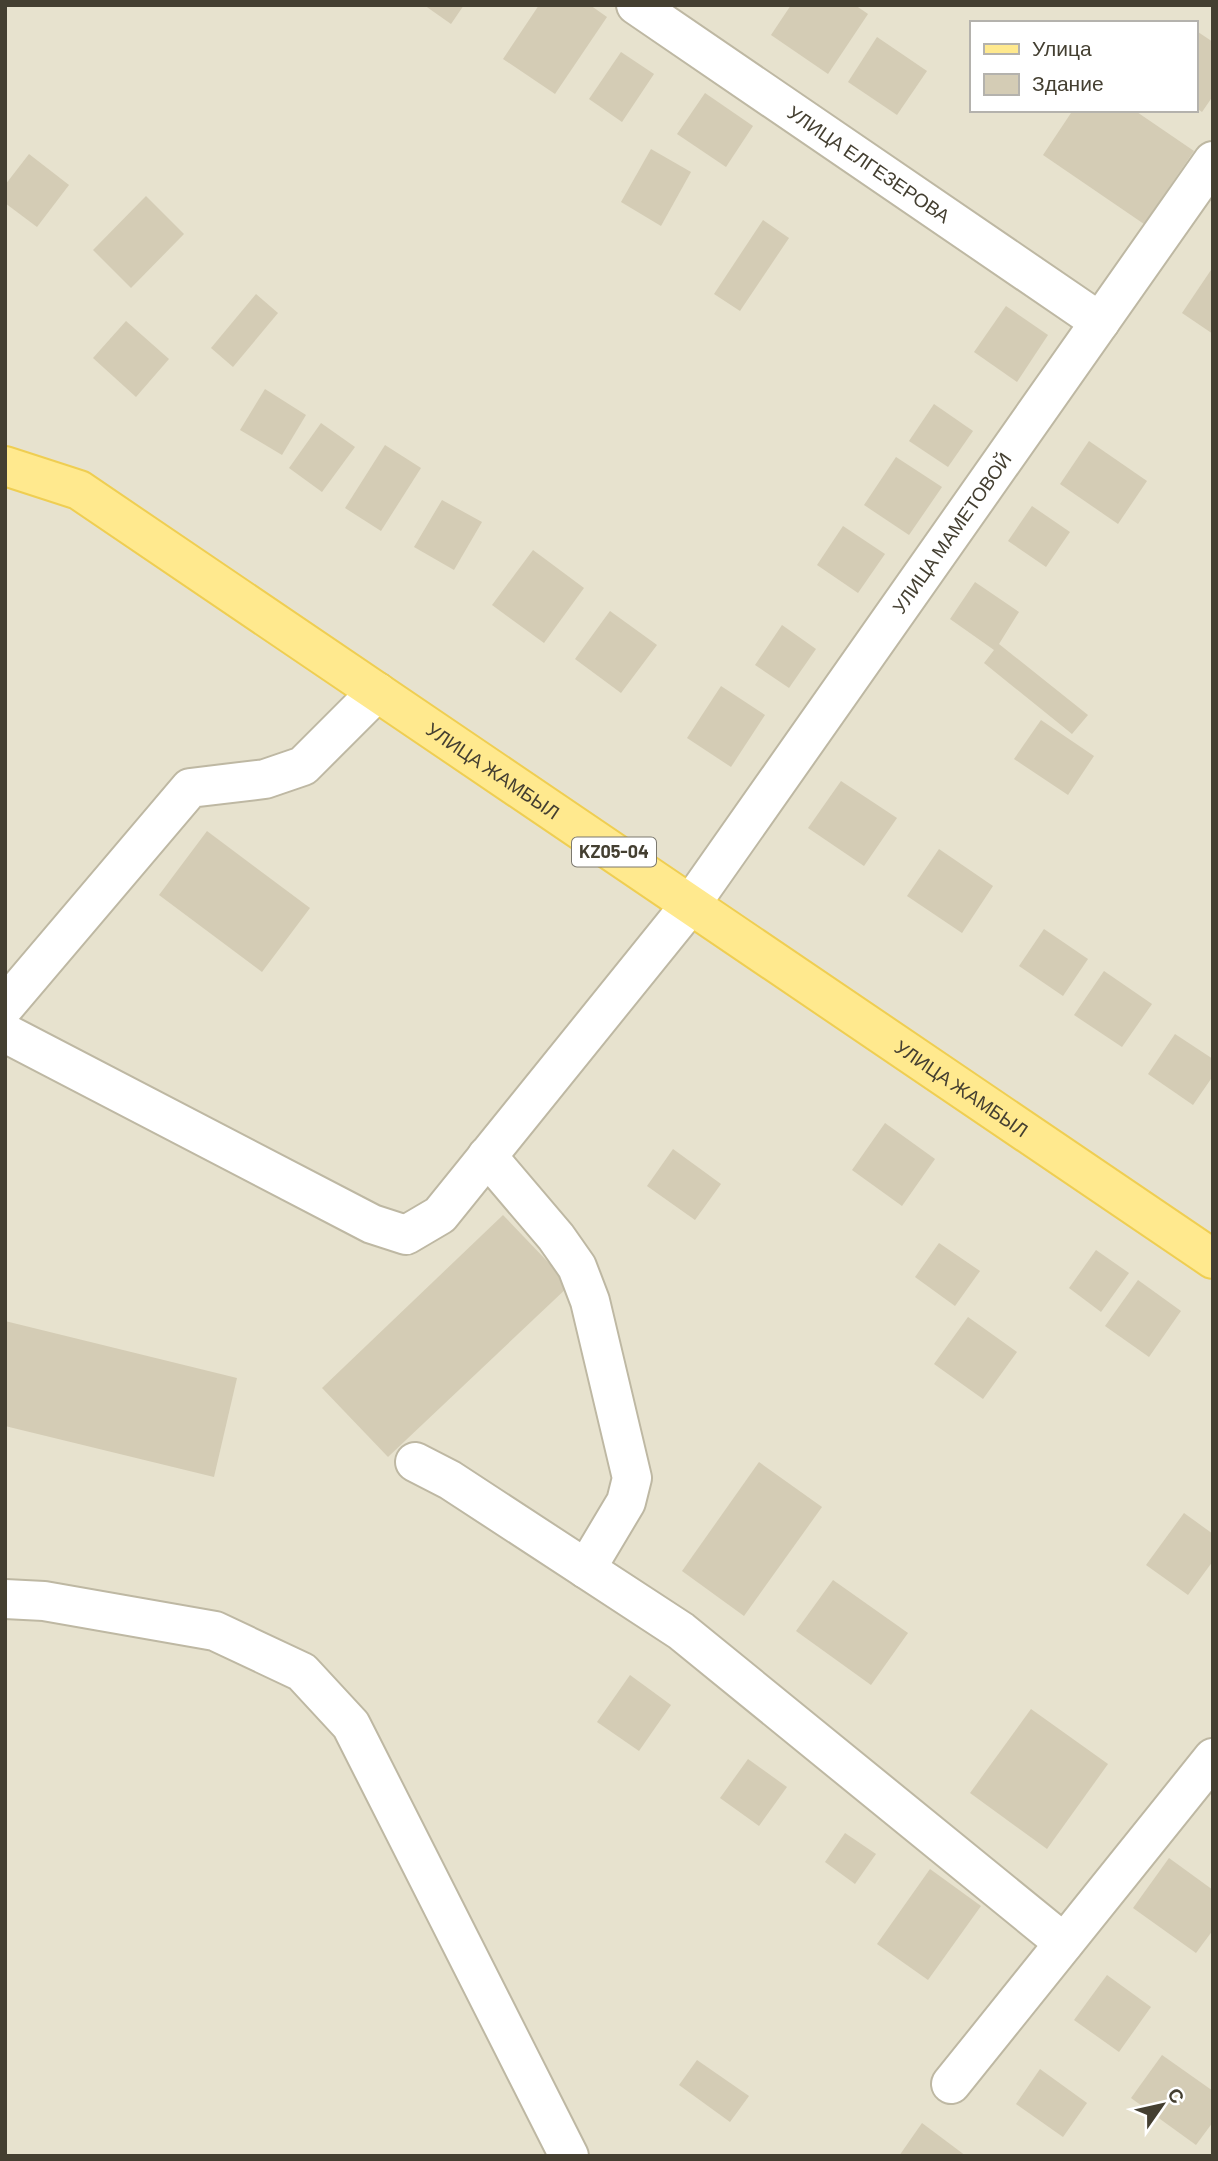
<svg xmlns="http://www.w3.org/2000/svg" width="1218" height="2161" viewBox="0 0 1218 2161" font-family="Barlow,sans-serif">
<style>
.residential{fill:#e7e2ce;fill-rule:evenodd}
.building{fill:#d4ccb5}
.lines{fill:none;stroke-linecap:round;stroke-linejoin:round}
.minor-casing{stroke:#beb8a3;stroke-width:42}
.major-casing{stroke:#efce52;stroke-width:42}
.minor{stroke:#fff;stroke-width:38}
.major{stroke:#ffe98e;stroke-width:38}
.labels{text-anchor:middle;stroke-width:6;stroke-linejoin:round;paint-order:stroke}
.shield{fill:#fff;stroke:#7c796f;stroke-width:2}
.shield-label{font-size:18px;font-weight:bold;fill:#443f31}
.street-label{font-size:19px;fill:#443f31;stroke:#fff}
</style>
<rect width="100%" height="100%" fill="#f3efe1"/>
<path class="residential" d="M5 5H1213V2156H5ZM971 23H1195V110H971Z"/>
<g class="building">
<polygon points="424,5 464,5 451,24"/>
<polygon points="539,5 590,5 607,17 555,94 503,59"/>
<polygon points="791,5 855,5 868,14 828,74 771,35"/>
<polygon points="1195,30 1213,42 1213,96 1202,112 1195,107"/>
<polygon points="877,37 927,71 897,115 848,82"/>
<polygon points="621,52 654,74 622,122 589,99"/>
<polygon points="705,93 753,126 726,167 677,134"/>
<polygon points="1073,110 1134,110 1194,151 1144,224 1043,155"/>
<polygon points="651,149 691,172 661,226 621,202"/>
<polygon points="29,154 69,185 37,227 5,203 5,185"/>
<polygon points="146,196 184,234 131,288 93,250"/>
<polygon points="763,220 789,238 740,311 714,294"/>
<polygon points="1213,267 1213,334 1182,313"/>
<polygon points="256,294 278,313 233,367 211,348"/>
<polygon points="1006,306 1048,335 1017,382 974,352"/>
<polygon points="126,321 169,359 136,397 93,358"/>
<polygon points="265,389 306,415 282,455 240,430"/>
<polygon points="934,404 973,431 948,467 909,441"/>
<polygon points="321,423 355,447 322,492 289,468"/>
<polygon points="1089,441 1147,481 1118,524 1060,484"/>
<polygon points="385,445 421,468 381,531 345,508"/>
<polygon points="896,457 942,487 909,535 864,505"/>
<polygon points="442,500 482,522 454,570 414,547"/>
<polygon points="1032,506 1070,532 1046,567 1008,541"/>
<polygon points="843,526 885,554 858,593 817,565"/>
<polygon points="533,550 584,588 544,643 492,605"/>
<polygon points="975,582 1019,612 999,644 1088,715 1072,734 984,663 994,650 950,619"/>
<polygon points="610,611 657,645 621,693 575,659"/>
<polygon points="782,625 816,649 789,688 755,665"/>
<polygon points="721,686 765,715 731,767 687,738"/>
<polygon points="1041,720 1094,756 1068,795 1014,759"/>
<polygon points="841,781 897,818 864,866 808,828"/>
<polygon points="207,831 310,908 262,972 159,895"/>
<polygon points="939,849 993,886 962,933 907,896"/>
<polygon points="1044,929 1088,959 1063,996 1019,966"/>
<polygon points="1104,971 1152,1004 1122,1047 1074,1015"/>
<polygon points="1175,1034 1213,1059 1213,1076 1193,1105 1148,1074"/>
<polygon points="885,1123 935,1159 902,1206 852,1170"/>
<polygon points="673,1149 721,1184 695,1220 647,1186"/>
<polygon points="503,1215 570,1285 388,1457 322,1388"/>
<polygon points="939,1243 980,1271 955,1306 915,1277"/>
<polygon points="1096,1250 1129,1273 1101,1312 1069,1288"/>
<polygon points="1138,1280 1181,1311 1149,1357 1105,1326"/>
<polygon points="968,1317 1017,1352 983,1399 934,1364"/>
<polygon points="5,1321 237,1378 214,1477 5,1426"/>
<polygon points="759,1462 822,1507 744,1616 682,1571"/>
<polygon points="1184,1513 1213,1534 1213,1561 1188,1595 1146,1565"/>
<polygon points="833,1580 908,1633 871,1685 796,1631"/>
<polygon points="630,1675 671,1705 639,1751 597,1722"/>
<polygon points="1031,1709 1108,1764 1047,1849 970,1793"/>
<polygon points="748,1759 787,1787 759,1826 720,1798"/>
<polygon points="845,1833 876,1854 855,1884 825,1862"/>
<polygon points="1169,1858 1213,1890 1213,1930 1196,1953 1133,1908"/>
<polygon points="930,1869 981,1906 928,1980 877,1944"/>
<polygon points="1107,1975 1151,2007 1119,2052 1074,2020"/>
<polygon points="1162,2055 1213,2091 1213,2122 1196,2145 1131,2098"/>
<polygon points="697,2060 749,2096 730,2122 679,2085"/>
<polygon points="1040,2069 1087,2103 1063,2137 1016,2104"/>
<polygon points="922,2123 966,2156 899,2156"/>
</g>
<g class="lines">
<g class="minor-casing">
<g id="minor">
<path id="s1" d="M636 5 1100 322"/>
<polyline points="5,1006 190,788 265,779 303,766 377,692"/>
<path id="s2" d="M5 1033 372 1224 406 1235 440 1215 691 904 1213 161"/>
<polyline points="487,1156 556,1237 577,1267 590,1301 632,1478 626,1502 586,1569"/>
<polyline points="415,1462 450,1480 681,1631 1064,1943"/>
<polyline points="5,1599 44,1601 215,1631 302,1672 351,1725 569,2156"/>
<polyline points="951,2084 1213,1758"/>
</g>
</g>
<g class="major-casing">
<g id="major">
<path id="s3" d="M5 466 79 490 1213 1259"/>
</g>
</g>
<use href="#minor" class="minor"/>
<use href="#major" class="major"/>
</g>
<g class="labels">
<rect class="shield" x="572" y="837.5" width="84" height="29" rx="5"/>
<g class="shield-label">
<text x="614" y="858">KZ05-04</text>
</g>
<g class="street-label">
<text dy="7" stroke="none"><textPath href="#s1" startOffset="282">УЛИЦА ЕЛГЕЗЕРОВА</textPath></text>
<text dy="7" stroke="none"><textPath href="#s2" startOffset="1342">УЛИЦА МАМЕТОВОЙ</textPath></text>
<text dy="7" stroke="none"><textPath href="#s3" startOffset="578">УЛИЦА ЖАМБЫЛ</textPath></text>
<text dy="7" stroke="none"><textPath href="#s3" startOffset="1144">УЛИЦА ЖАМБЫЛ</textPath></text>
</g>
</g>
<rect width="1218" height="2161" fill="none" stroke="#443f31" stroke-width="14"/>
<rect x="970" y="21" width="228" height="91" fill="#ffffff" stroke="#b4b2ad" stroke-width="2"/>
<rect x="984" y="44" width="35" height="10" fill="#ffe98e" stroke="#b4b2ad" stroke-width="2"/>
<text x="1032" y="56" font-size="21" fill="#443f31">Улица</text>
<rect x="984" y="74" width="35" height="21" fill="#d4ccb5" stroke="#b4b2ad" stroke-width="2"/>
<text x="1032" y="91" font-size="21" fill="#443f31">Здание</text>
<g transform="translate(1162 2105) rotate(56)" stroke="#ffffff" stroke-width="5" paint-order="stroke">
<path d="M0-5L12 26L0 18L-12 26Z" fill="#443f31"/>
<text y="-10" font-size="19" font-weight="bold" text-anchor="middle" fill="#443f31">С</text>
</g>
</svg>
